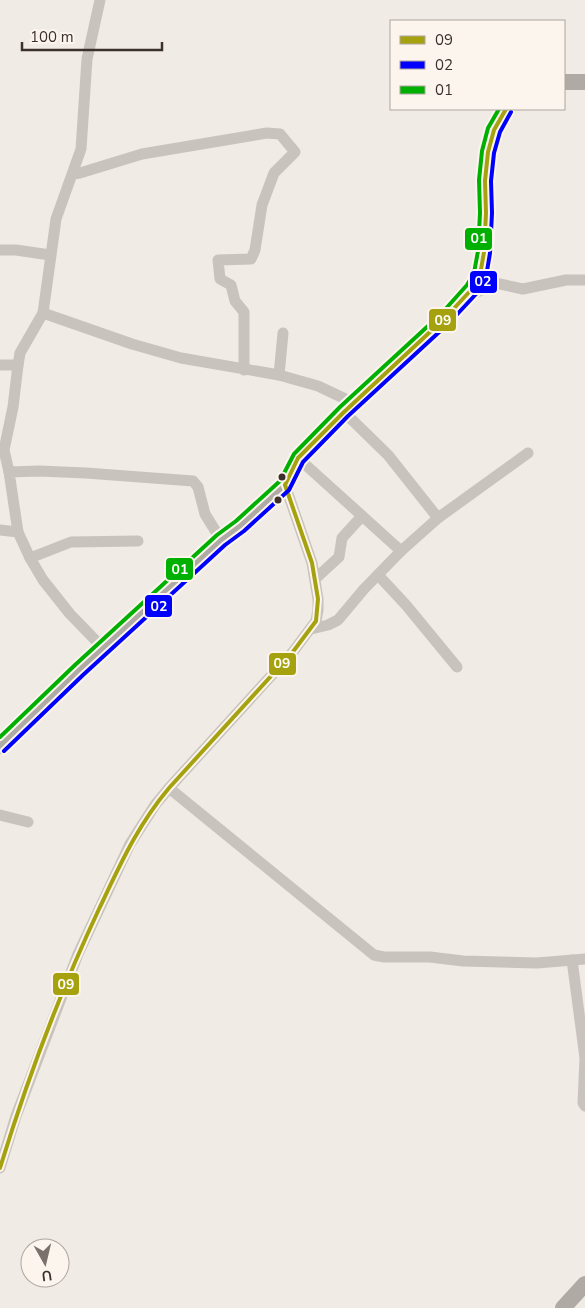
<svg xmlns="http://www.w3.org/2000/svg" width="585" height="1308" viewBox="0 0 585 1308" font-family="'Nunito Sans',sans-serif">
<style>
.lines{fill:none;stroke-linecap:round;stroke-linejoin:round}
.minor{stroke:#c9c3be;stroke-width:11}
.highway{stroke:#afaaa4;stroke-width:16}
.bus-1-casing{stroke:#fbf5ee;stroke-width:8}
.bus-2-casing{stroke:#fbf5ee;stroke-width:8}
.bus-3-casing{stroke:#fbf5ee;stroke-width:8}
.bus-1{stroke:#a6a20f;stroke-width:4}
.bus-2{stroke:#00f;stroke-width:4}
.bus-3{stroke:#00b000;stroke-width:4}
.bus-dot{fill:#3b302b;stroke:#fbf5ee;stroke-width:2}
.line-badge{stroke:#fbf5ee;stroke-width:2}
.badge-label{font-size:14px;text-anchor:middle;font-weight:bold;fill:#fff}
</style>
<rect width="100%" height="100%" fill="#f0ebe5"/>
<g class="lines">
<g class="minor">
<polyline points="73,174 80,173 142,154 267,133 280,134 295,152 274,173 262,205 255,250 251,259 218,260 220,279 231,285 235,301 244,312 244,370"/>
<polyline points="0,250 16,250 50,255"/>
<polyline points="467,297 495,283 523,289 566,280 585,280"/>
<polyline points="43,313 132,344 181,358 279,375 318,386 354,403"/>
<polyline points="0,365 18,365"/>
<polyline points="279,375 283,333"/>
<polyline points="344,412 388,455 438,518"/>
<polyline points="298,458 401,551"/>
<polyline points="9,472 4,450 13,407 18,365 20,353 43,313 56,219 81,149 87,59 100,0"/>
<polyline points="0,530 18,532"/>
<polyline points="30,558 71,542 138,541"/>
<polyline points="379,576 406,605 457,667"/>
<polyline points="315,579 339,557 342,538 362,516"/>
<polyline points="311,629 328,625 338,620 364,589 401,551 438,518 528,453"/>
<polyline points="103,648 70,614 43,580 30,558 18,532 9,472 39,471 86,473 193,481 198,487 205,514 221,540"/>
<polyline points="169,788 374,955 384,957 430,957 463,961 537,963 585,959"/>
<polyline points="0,815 28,822"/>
<polyline points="572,960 585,1058 583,1103 585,1106"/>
<polyline points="0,1168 16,1116 78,954 130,844 155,805 169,788 292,653 316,621 318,610 318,599 312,563 285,485"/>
</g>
<g class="highway">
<polyline points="564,82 585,82"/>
<polyline points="0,746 79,670 221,540 240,526 285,485 298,458 344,412 445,318 472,289 480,275 484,252 486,213 485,181 488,152 494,130 506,109"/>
<polyline points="563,1308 585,1284"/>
</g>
<g class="bus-1-casing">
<g id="bus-1">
<polyline points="285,485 298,458 344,412 445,318 472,289 480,275 484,252 486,213 485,181 488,152 494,130 506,109"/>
<path d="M0 1168C27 1080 60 992 99 909 120 865 137 826 169 788L292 653 316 621 318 599 312 563 285 485"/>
</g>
</g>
<g class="bus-2-casing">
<polyline id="bus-2" points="4,751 83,675 225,545 244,531 289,490 303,462 348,416 449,323 477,293 486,277 490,253 492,213 491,181 494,153 500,132 511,112"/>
</g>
<g class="bus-3-casing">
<polyline id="bus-3" points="0,737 75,665 217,535 236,521 280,481 294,454 340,407 441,314 467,285 474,273 478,251 480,213 479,180 482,151 488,128 499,109"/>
</g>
<use href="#bus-1" class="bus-1"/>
<use href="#bus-2" class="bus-2"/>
<use href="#bus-3" class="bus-3"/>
</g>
<g class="bus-dot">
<circle cx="282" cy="477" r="4.5"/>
<circle cx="278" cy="500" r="4.5"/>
</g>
<g class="line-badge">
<rect x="464" y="227" width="29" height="24" rx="5" fill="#00b000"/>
<rect x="469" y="270" width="29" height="24" rx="5" fill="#00f"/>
<rect x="428" y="308" width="29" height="24" rx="5" fill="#a6a20f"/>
<rect x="165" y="557" width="29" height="24" rx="5" fill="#00b000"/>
<rect x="144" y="594" width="29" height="24" rx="5" fill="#00f"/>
<rect x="268" y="652" width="29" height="24" rx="5" fill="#a6a20f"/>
<rect x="52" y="972" width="28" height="24" rx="5" fill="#a6a20f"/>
</g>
<g class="badge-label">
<text x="479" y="243">01</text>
<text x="483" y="286">02</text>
<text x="443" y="325">09</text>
<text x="180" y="574">01</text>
<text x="159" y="611">02</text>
<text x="282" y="668">09</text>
<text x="66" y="989">09</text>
</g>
<rect x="390" y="20" width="175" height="90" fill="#fbf5ee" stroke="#aea6a0"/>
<rect x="400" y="36" width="25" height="8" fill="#a6a20f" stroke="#aea6a0"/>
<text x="435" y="45" font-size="15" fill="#3b302b">09</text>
<rect x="400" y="61" width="25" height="8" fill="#0000ff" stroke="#aea6a0"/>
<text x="435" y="70" font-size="15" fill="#3b302b">02</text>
<rect x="400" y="86" width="25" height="8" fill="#00b000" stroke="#aea6a0"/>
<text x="435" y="95" font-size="15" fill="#3b302b">01</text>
<g transform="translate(45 1263) rotate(172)"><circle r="24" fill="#fbf5ee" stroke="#aea6a0"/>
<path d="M0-4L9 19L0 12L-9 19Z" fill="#7a716c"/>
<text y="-8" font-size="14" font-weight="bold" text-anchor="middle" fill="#3b302b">U</text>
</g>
<path d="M22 42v8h140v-8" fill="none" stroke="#3b302b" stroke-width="2.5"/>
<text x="30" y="42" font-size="15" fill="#3b302b" stroke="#fbf5ee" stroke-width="4" paint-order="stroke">100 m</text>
</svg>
